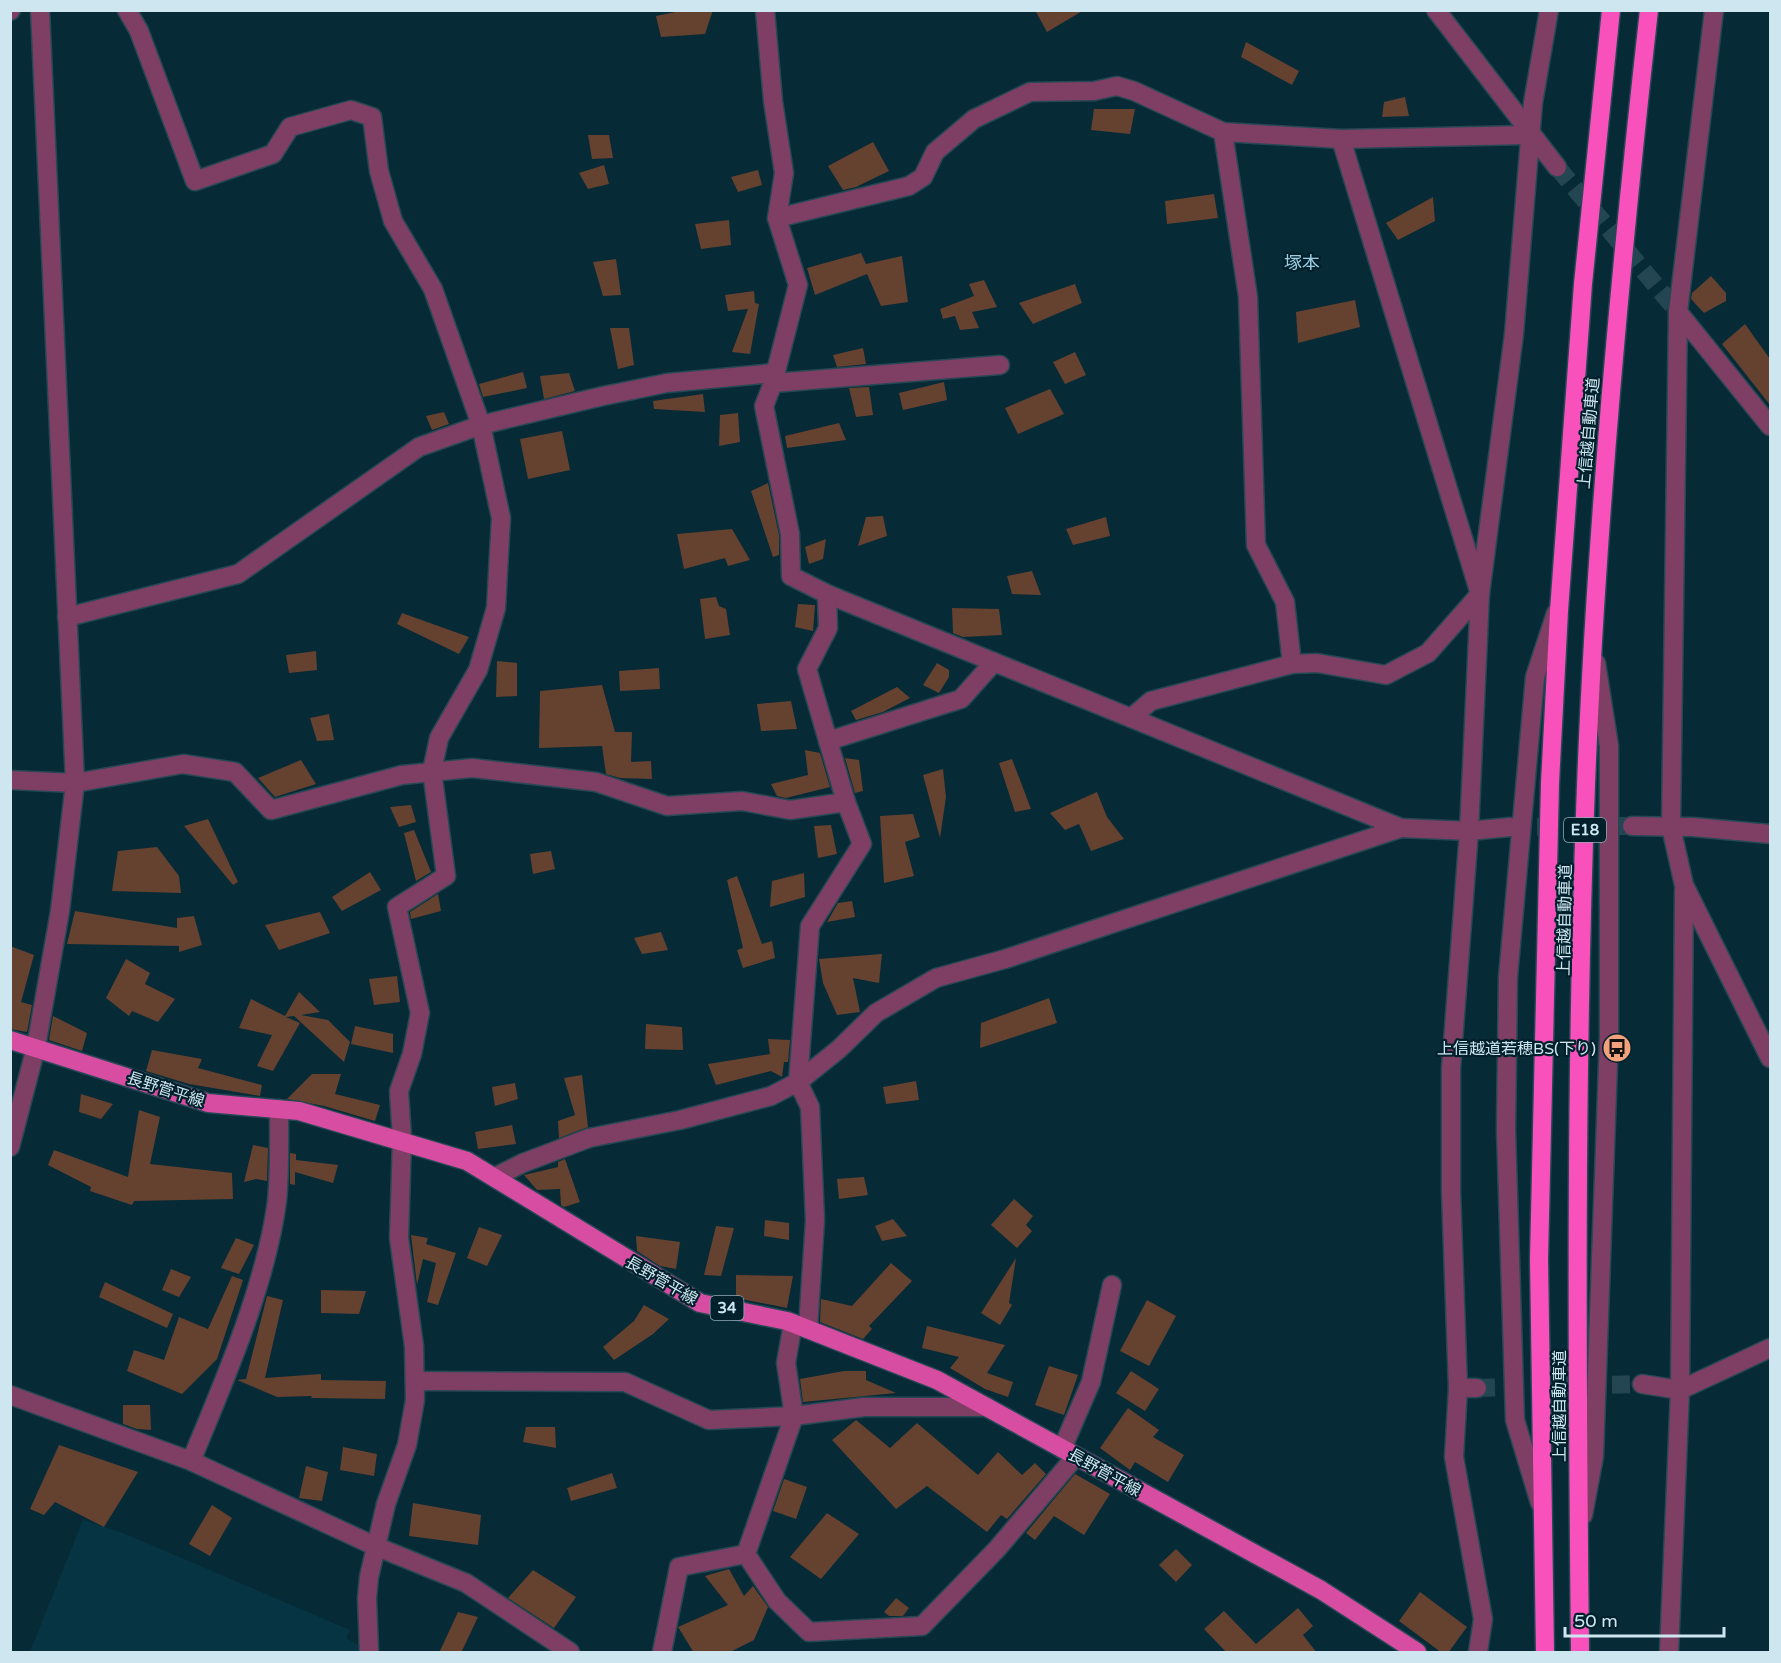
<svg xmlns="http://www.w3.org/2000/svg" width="1781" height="1663" viewBox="0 0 1781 1663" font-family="'Varela Round','Noto Sans JP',sans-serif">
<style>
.built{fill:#063443}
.building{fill:#654130}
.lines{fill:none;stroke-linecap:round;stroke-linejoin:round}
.minor-tunnel{stroke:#244652;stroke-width:18;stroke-dasharray:18 9;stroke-linecap:butt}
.minor-casing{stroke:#264854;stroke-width:21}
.major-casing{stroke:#264854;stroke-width:21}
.highway-casing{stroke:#264854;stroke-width:21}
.minor{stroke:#7f3e64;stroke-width:18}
.major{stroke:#d64da2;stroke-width:18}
.highway{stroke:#f851bb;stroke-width:18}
.labels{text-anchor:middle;stroke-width:4.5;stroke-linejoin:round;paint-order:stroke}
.shield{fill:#00202c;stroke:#90abb5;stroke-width:1.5}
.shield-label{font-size:15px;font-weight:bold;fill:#cee6f0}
.street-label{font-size:16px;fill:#cee6f0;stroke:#00202c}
.poi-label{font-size:16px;fill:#cee6f0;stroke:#00202c;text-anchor:end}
.neighbourhood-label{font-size:18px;fill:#9dcde1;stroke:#00202c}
</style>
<rect width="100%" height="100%" fill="#062a36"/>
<polygon class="built" points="83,1520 123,1533 350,1630 346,1638 360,1646 362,1652 30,1652"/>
<g class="building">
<polygon points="685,10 713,10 705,34 661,37 656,16"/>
<polygon points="1035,10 1084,10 1047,32"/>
<polygon points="1246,42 1299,71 1292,85 1241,57"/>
<polygon points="1405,97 1409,116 1382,117 1384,102"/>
<polygon points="1094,109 1135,109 1130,134 1091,130"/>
<polygon points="588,135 609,135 613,158 592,159"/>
<polygon points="873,142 889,171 856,187 843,190 828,166"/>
<polygon points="604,165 609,184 588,189 579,173"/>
<polygon points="758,170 762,185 738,192 731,177"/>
<polygon points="1214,194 1218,218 1167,224 1165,201"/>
<polygon points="1433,197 1435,221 1398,240 1386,223"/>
<polygon points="729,220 731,245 701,249 695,224"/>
<polygon points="861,253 866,264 902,256 908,302 881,306 867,274 815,295 807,268"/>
<polygon points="616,259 621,295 603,296 593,262"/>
<polygon points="1711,276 1726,293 1726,301 1704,313 1691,299 1692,293"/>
<polygon points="984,280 997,307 972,312 979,328 960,330 955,316 943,319 940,309 974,296 969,284"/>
<polygon points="1075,284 1082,303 1033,324 1019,303"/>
<polygon points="754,291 755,303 759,304 750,354 732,352 748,309 728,311 725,295"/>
<polygon points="1355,300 1360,327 1298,343 1296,312"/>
<polygon points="1745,324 1770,359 1770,405 1722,344"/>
<polygon points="610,328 629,328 634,365 618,369"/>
<polygon points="863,348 866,364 837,367 833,355"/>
<polygon points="1075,352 1086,375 1065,384 1053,362"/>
<polygon points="523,372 527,388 483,397 479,384"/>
<polygon points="569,373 575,391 544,399 540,376"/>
<polygon points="944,382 947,400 903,410 899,393"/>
<polygon points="869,387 873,415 856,417 849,388"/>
<polygon points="1050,389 1064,414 1018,434 1005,408"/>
<polygon points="703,394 705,412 654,409 653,401"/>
<polygon points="444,412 449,424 432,430 426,416"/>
<polygon points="738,413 740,442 719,446 720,415"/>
<polygon points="839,423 846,440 787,448 785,436"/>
<polygon points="562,431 570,470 528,479 520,439"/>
<polygon points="768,483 779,535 779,555 773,557 751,491"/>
<polygon points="883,516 887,536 858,546 866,517"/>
<polygon points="1106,517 1110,536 1073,545 1066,529"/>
<polygon points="732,529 750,560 728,566 725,558 684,569 677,534"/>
<polygon points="826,539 823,559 809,564 805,547"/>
<polygon points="1032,571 1041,595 1012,594 1007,576"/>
<polygon points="716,597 719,606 726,609 730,635 705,639 700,599"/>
<polygon points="798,604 815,605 813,631 795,627"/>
<polygon points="952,608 999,609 1002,635 963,637 953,633"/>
<polygon points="402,613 469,637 459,654 397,624"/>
<polygon points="316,651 317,670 289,673 286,655"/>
<polygon points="497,661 517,663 517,696 496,697"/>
<polygon points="937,663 949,670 949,677 939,693 923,685"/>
<polygon points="659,668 660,689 620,691 619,671"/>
<polygon points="602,685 615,732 632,732 631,762 651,761 652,779 620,778 606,774 602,746 539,748 540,691"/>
<polygon points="897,687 910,698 883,712 856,720 851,711"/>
<polygon points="791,701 797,729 761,731 757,704"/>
<polygon points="329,714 334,740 317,741 310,718"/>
<polygon points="805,750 820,753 830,787 786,798 777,796 771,784 808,775"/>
<polygon points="845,758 859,760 863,791 855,793"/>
<polygon points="1012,759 1031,809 1015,812 999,763"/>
<polygon points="301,760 316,784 275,797 258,778"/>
<polygon points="943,769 946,797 940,838 923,775"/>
<polygon points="1097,792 1107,817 1124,839 1091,851 1079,824 1065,830 1050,813"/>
<polygon points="411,805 416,822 399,827 390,807"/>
<polygon points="913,814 920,837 905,842 914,876 884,883 880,816"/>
<polygon points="208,819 238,882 233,885 184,826"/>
<polygon points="831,825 837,854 818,858 814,826"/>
<polygon points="414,830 431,872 416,881 404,833"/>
<polygon points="157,847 179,876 181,893 112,891 118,851"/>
<polygon points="551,851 555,869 533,874 530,854"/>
<polygon points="370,872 381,890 342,911 332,897"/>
<polygon points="804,873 805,897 770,907 772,881"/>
<polygon points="737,876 762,944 772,941 775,958 743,968 737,950 743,948 727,880"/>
<polygon points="438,894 441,911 411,919 410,912"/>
<polygon points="852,901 855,917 827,922 838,903"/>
<polygon points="75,911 177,928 177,918 194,916 202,945 179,952 179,946 67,944"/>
<polygon points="320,912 330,933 279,950 265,925"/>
<polygon points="661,932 668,950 642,954 634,938"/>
<polygon points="10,946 34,955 21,1002 32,1005 27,1032 10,1029"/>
<polygon points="882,954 879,983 853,978 860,1012 837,1015 823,983 819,959"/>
<polygon points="126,959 150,973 145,984 175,999 158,1022 132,1011 129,1016 106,998"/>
<polygon points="397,976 400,1002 374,1005 369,979"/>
<polygon points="299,992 320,1012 301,1015 328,1020 350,1042 344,1062 294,1016 286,1017 300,1023 273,1071 257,1066 272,1035 239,1028 251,999 285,1016"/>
<polygon points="1049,998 1057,1023 980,1048 981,1023"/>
<polygon points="53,1016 87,1033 82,1051 49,1040"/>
<polygon points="646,1024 682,1027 683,1050 645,1049"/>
<polygon points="355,1026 393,1034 393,1053 351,1044"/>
<polygon points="768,1039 790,1040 788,1062 784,1062 782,1077 771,1071 716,1085 708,1064 770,1054"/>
<polygon points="152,1050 202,1059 198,1068 262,1085 260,1096 189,1084 146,1071"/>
<polygon points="312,1074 341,1074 335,1094 380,1105 375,1121 324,1106 287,1099"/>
<polygon points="582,1075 588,1127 559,1138 558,1121 575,1115 564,1078"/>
<polygon points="916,1081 919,1100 886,1104 883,1087"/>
<polygon points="515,1083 518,1099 495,1106 492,1087"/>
<polygon points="81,1094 113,1104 101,1119 79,1112"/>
<polygon points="139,1110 160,1117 150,1164 232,1173 233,1199 134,1201 132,1205 90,1191 91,1187 48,1165 54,1150 128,1177"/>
<polygon points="512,1125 516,1144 478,1149 475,1132"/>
<polygon points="253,1145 268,1148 267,1181 256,1179 244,1182"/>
<polygon points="290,1153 296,1154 296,1160 338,1165 333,1183 295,1172 295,1185 290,1184"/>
<polygon points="565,1159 580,1202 564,1207 561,1205 560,1189 537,1190 524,1175 558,1167 558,1162"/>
<polygon points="864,1177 868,1195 839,1199 837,1179"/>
<polygon points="1014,1199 1033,1216 1026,1225 1032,1231 1017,1248 991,1225"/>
<polygon points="893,1219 907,1236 882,1241 875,1226"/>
<polygon points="765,1220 789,1223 789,1240 764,1236"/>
<polygon points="716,1226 734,1228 721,1276 704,1275"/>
<polygon points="479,1227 502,1235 487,1266 467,1258"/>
<polygon points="411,1235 428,1238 426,1244 456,1253 438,1305 427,1302 436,1263 423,1259 417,1285"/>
<polygon points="636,1236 680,1242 676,1269 660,1266 637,1251"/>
<polygon points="236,1238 254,1245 239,1274 221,1268"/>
<polygon points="1016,1258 1009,1303 1012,1305 1000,1325 981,1313"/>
<polygon points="891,1263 912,1281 869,1326 872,1329 863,1339 820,1322 821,1299 852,1306"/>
<polygon points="171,1269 191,1277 179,1297 162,1290"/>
<polygon points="736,1275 793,1276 787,1308 736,1298"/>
<polygon points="232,1276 243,1280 217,1359 182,1394 127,1371 134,1350 164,1360 179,1317 208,1329"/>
<polygon points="105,1282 173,1314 167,1328 99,1297"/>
<polygon points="321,1290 366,1291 359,1314 321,1313"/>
<polygon points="267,1296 283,1300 265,1378 321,1374 321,1380 386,1381 385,1399 311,1398 312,1396 277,1397 237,1380 246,1379"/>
<polygon points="1147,1300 1176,1316 1149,1366 1120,1351"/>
<polygon points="644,1305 669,1319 653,1334 614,1360 603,1347 634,1321"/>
<polygon points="927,1326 1005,1345 987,1373 1013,1382 1008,1397 985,1389 950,1368 959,1357 922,1348"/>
<polygon points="1049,1366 1078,1375 1064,1415 1035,1405"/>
<polygon points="844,1371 866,1371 866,1380 896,1393 803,1402 800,1379"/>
<polygon points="1131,1371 1159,1389 1145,1411 1116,1393"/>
<polygon points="123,1405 150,1405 151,1430 137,1429 123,1424"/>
<polygon points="1128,1408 1159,1430 1153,1437 1184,1455 1168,1482 1135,1462 1130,1470 1100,1448"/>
<polygon points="856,1420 890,1448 917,1423 978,1475 998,1452 1022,1475 1035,1463 1046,1474 1007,1519 1001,1515 987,1532 927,1486 896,1509 832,1440"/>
<polygon points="526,1427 555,1427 556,1448 523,1442"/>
<polygon points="59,1445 138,1472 104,1527 55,1502 44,1515 30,1509"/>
<polygon points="343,1447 377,1454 374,1476 340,1470"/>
<polygon points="306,1466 328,1472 322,1501 299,1498"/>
<polygon points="612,1473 617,1488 571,1501 567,1488"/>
<polygon points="1075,1474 1110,1494 1084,1535 1054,1516 1035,1540 1026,1533"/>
<polygon points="784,1479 807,1487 796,1519 773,1511"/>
<polygon points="413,1503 481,1515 478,1545 409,1536"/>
<polygon points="212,1505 232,1518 210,1556 189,1544"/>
<polygon points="827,1513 859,1534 821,1579 790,1557"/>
<polygon points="1176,1549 1192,1565 1176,1582 1159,1565"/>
<polygon points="729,1569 744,1596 753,1586 768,1607 754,1640 728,1653 694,1653 678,1627 728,1605 705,1576"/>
<polygon points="533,1570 576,1597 554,1628 508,1598"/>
<polygon points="1420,1592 1467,1627 1448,1653 1442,1653 1399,1621"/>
<polygon points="896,1598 909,1608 903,1616 889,1616 884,1612"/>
<polygon points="1298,1608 1313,1626 1303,1635 1317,1653 1227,1653 1204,1629 1224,1611 1256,1644"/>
<polygon points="458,1612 478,1617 461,1653 439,1653"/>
</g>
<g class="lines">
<g class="minor-tunnel">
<polyline points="1557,167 1678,312"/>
<polyline points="1510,827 1632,826"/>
<polyline points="1477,1388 1642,1384"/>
</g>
<g class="minor-casing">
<g id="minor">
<polyline points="127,10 139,31 195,181 273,154 290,127 351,110 372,117 379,171 393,221 433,289 481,425 501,518 496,608 478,670 439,738 432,771 446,876 397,907 420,1013 412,1054 399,1091 402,1139 399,1238 414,1346 415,1400 407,1445 386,1504 369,1577 367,1598 369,1652"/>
<polyline points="765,10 773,101 784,173 777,218 798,285 773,383 764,406 790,534 791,576 827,594 1401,828 1469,831 1510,827"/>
<polyline points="1436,10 1557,167"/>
<polyline points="1714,10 1678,312 1671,827 1684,885 1770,1058"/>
<polyline points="10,11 11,10"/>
<polyline points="1223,132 1248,297 1256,545 1285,602 1292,664"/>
<polyline points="777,218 909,186 923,177 935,152 974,119 1030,92 1094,91 1117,86 1134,91 1223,132 1341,139 1530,135"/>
<polyline points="1678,312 1770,426"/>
<polyline points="773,383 1000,365"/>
<polyline points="67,617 238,574 419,447 481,425 603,396 667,383 774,373"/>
<polyline points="1131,718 1151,701 1292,664 1317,663 1386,675 1428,653 1480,594 1341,139"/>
<polyline points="828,741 961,699 994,662"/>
<polyline points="10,780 75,783 183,764 235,772 271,810 402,775 472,768 596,782 667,806 742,801 790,810 846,802"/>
<polyline points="1632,826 1693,827 1770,834"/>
<path d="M279 1109C279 1139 280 1171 277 1201 266 1285 224 1382 191 1461L375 1546 466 1583 570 1652"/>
<polyline points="10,1147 36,1047 60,911 75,783 40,10"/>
<polyline points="495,1177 523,1163 589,1138 680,1120 771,1096 798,1082 839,1049 876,1013 936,978 1005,959 1401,828"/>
<polyline points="808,1328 815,1220 810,1107 798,1082 810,926 862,844 846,802 807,669 828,628 827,594"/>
<polyline points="415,1381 625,1382 709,1420 794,1416 864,1407 987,1407"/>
<polyline points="1642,1384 1680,1390 1770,1348"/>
<polyline points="1458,1388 1477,1388"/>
<polyline points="10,1395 191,1461"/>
<polyline points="1062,1449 1091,1382 1112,1285"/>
<polyline points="1540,1503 1515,1420 1506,1130 1508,977 1535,677 1556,613"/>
<polyline points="1583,1515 1594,1456 1609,1036 1609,746 1596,663"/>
<polyline points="746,1554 777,1601 809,1632 922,1626 997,1549 1076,1456"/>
<polyline points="662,1652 679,1567 746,1554 794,1416 786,1363 793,1323"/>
<polyline points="1478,1652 1483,1619 1454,1457 1458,1388 1451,1192 1451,1068 1469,831 1480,594 1514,334 1533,103 1549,10"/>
<polyline points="1669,1652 1680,1390 1684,890"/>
</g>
</g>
<g class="major-casing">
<polyline id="major" points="10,1040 208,1103 299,1111 467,1161 700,1303 787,1321 937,1380 1321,1590 1417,1652"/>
</g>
<g class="highway-casing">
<g id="highway">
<polyline points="1545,1652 1539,1259 1550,783 1559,611 1583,284 1611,10"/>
<path d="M1580 1652C1577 1363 1575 1074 1586 785 1596 526 1620 268 1649 10"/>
</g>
</g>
<use href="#minor" class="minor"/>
<use href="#major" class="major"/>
<use href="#highway" class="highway"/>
</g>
<defs>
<g id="bus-disc" transform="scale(1.5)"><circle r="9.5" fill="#f1a17c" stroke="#00202c"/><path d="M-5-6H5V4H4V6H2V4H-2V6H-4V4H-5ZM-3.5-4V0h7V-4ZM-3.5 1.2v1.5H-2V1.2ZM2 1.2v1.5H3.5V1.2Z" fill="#111"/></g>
</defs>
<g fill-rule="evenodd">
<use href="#bus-disc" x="1617" y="1048"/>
</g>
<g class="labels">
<g class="shield">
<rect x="1564" y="818" width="42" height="24" rx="4.5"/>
<rect x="710.5" y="1296" width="33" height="24" rx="4.5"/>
</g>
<g class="shield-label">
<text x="1585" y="835">E18</text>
<text x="727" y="1313">34</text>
</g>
<g class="street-label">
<text transform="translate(1588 433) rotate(-85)" y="6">上信越自動車道</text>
<text transform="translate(1564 920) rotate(-89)" y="6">上信越自動車道</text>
<text transform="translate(166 1089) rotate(18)" y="6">長野菅平線</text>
<text transform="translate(662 1280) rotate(30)" y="6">長野菅平線</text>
<text transform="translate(1559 1406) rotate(-90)" y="6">上信越自動車道</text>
<text transform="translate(1105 1472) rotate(29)" y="6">長野菅平線</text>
</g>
<g class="poi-label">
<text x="1596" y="1054">上信越道若穂BS(下り)</text>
</g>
<g class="neighbourhood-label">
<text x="1302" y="269">塚本</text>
</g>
</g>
<rect width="1781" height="1663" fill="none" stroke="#cee6f0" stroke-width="24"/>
<path d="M1565 1627v9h159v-9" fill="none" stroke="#cee6f0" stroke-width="3"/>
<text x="1574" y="1627" font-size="18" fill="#cee6f0" stroke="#00202c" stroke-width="4.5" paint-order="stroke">50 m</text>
</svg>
